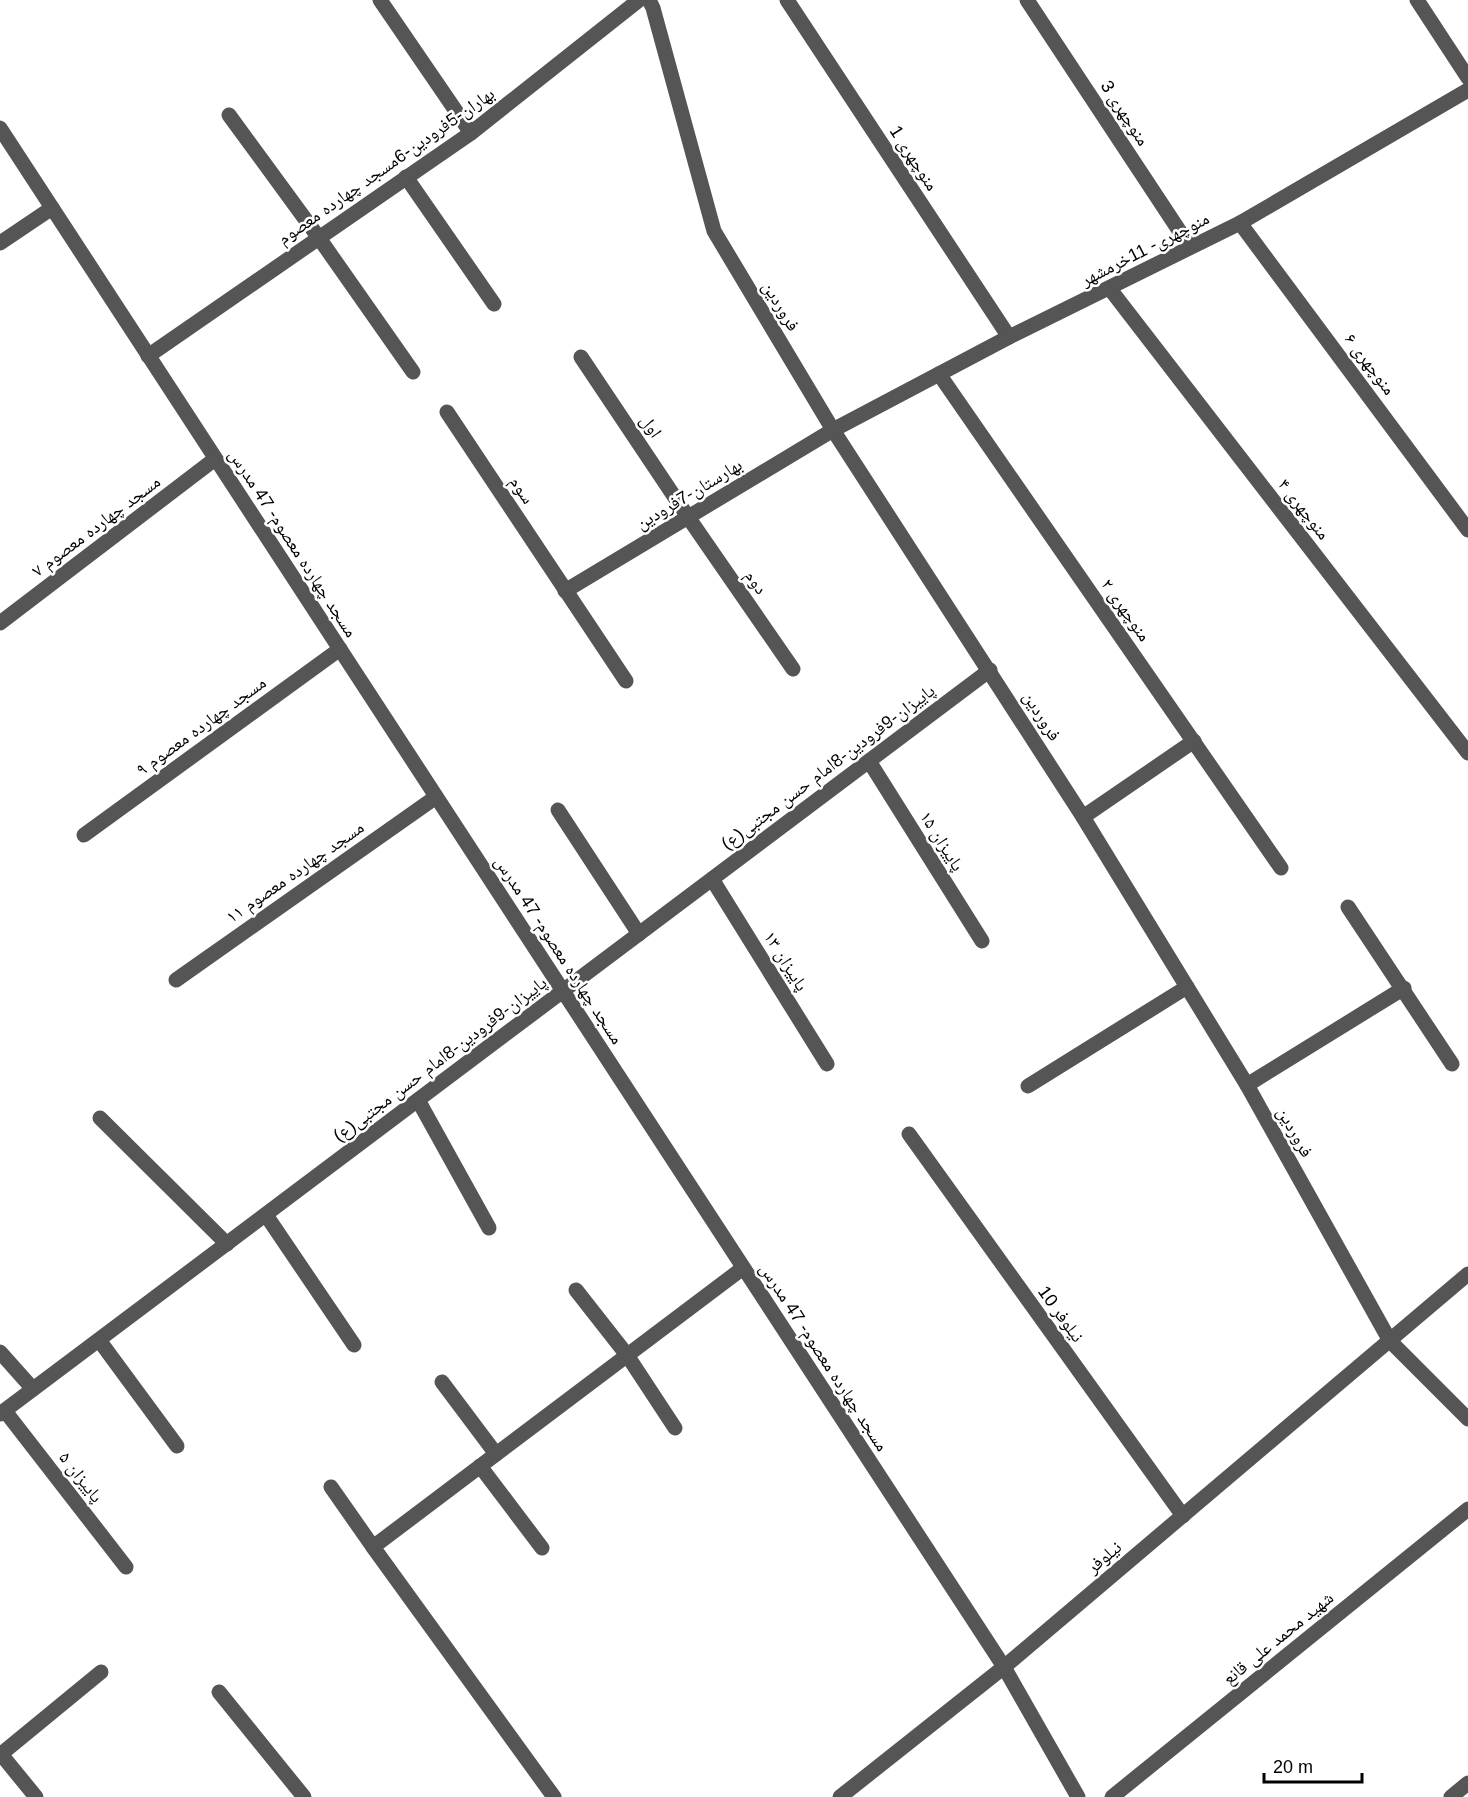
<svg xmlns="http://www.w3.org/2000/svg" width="1468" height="1797" viewBox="0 0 1468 1797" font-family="Helvetica,'Noto Naskh Arabic',sans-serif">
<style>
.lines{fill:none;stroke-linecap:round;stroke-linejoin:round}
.minor{stroke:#555;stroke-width:15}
.labels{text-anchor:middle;stroke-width:5;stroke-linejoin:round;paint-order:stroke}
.street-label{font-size:18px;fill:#000;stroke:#fff}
</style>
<rect width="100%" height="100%" fill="#fff"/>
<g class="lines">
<g class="minor">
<polyline points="380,0 471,133"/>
<polyline points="649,0 653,8 714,231 833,430 1083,817 1247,1085 1390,1341 1468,1419"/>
<polyline points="787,0 1009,337"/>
<polyline points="1027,0 1190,247"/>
<polyline points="1417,0 1468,78"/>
<polyline points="229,115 319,238 413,372"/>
<polyline points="0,128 1004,1667 1078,1797"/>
<polyline points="406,177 494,304"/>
<polyline points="1240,223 1468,530"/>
<polyline points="0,243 52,208"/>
<polyline points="1110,289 1468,753"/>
<polyline points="148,356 471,133 639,0"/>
<polyline points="581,357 688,517 793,669"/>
<polyline points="939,374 1281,868"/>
<polyline points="447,412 626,681"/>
<polyline points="565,591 833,430 1009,337 1240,223 1468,90"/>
<polyline points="0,623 215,459"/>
<polyline points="869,761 982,941"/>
<polyline points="558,810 639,934"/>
<polyline points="1083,817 1194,741"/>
<polyline points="84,835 340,649"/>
<polyline points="712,879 827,1064"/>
<polyline points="1348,907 1452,1064"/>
<polyline points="176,980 436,797"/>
<polyline points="1247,1085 1404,988"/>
<polyline points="1028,1086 1187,987"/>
<polyline points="418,1100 489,1228"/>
<polyline points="100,1118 227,1244"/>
<polyline points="909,1134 1183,1516"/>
<polyline points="266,1215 354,1345"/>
<polyline points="576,1290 627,1355 675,1428"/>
<polyline points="99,1340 177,1446"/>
<polyline points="0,1352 33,1389"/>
<polyline points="442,1382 496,1454"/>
<polyline points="5,1411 126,1567"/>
<polyline points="0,1414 990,670"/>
<polyline points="480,1466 542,1548"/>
<polyline points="331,1487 373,1547"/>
<polyline points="219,1692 304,1797"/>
<polyline points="0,1753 36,1797"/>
<polyline points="0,1755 101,1672"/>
<polyline points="554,1797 373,1547 743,1268"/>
<polyline points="840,1797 1004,1667 1468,1274"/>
<polyline points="1112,1797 1468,1509"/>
<polyline points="1451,1797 1468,1783"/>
</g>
</g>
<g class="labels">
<g class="street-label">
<text transform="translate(1125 113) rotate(57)" y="6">منوچهری 3</text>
<text transform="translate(914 158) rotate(57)" y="6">منوچهری 1</text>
<text transform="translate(386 166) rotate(-35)" y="6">بهاران-5فرودین-6مسجد چهارده معصوم</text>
<text transform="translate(1145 249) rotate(-27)" y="6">منوچهری- 11خرمشهر</text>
<text transform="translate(781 306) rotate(59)" y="6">فروردین</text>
<text transform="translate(1370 364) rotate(53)" y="6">منوچهری ۶</text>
<text transform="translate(651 426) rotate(56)" y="6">اول</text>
<text transform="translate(522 490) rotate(56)" y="6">سوم</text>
<text transform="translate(689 494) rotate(-31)" y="6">بهارستان-7فرودین</text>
<text transform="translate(1304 509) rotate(52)" y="6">منوچهری ۴</text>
<text transform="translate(96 526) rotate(-37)" y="6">مسجد چهارده معصوم ۷</text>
<text transform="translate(293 543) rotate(57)" y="6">مسجد چهارده معصوم- 47 مدرس</text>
<text transform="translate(756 582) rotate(55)" y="6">دوم</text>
<text transform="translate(1126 610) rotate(55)" y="6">منوچهری ۲</text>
<text transform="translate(1042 716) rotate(58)" y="6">فروردین</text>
<text transform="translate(201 726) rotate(-36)" y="6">مسجد چهارده معصوم ۹</text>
<text transform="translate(828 767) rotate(-37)" y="6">پاییزان-9فرودین-8امام حسن مجتبی(ع)</text>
<text transform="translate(942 841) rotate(58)" y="6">پاییزان ۱۵</text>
<text transform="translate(295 872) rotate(-35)" y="6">مسجد چهارده معصوم ۱۱</text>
<text transform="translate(559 950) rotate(57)" y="6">مسجد چهارده معصوم- 47 مدرس</text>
<text transform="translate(786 961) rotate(58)" y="6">پاییزان ۱۳</text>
<text transform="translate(440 1059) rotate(-37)" y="6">پاییزان-9فرودین-8امام حسن مجتبی(ع)</text>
<text transform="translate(1295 1132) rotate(61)" y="6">فروردین</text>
<text transform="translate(1061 1314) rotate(54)" y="6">نیلوفر 10</text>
<text transform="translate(824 1357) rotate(57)" y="6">مسجد چهارده معصوم- 47 مدرس</text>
<text transform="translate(81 1477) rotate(52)" y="6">پاییزان ۵</text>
<text transform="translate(1104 1557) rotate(-40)" y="6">نیلوفر</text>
<text transform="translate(1278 1638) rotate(-39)" y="6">شهید محمد علی قانع</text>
</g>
</g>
<path d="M1264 1773v9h98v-9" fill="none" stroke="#000000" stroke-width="3"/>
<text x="1273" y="1773" font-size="18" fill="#000000" stroke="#ffffff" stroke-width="4.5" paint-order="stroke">20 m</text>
</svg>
